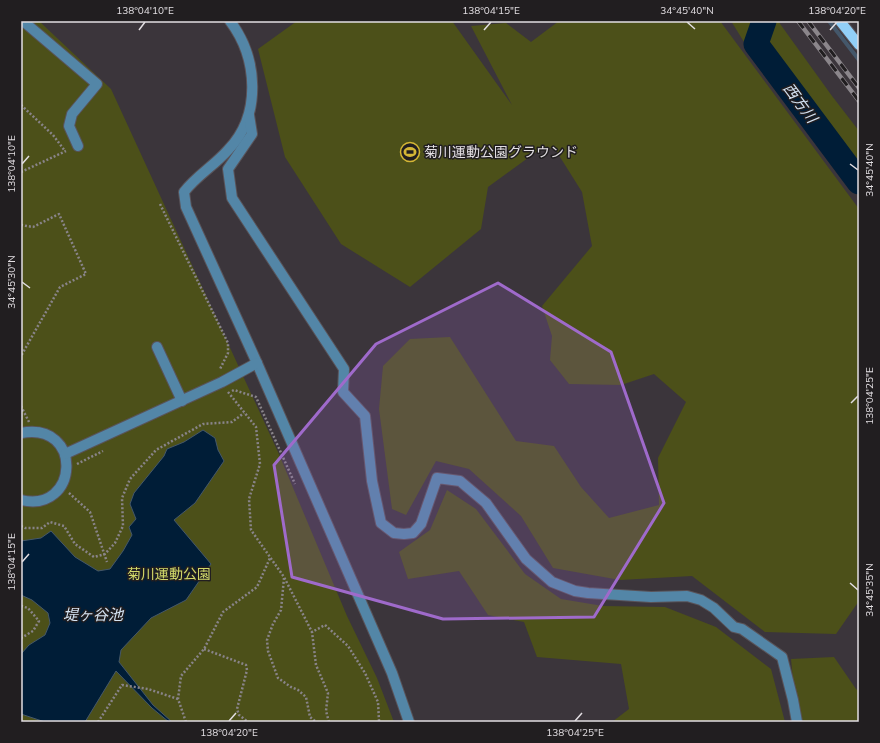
<svg xmlns="http://www.w3.org/2000/svg" width="880" height="743" viewBox="0 0 880 743" font-family="Mulish,'Noto Sans JP',sans-serif">
<style>
.green{fill:#4c5019}
.water{fill:#001d37;stroke:#44576a}
.lines{fill:none;stroke-linecap:round;stroke-linejoin:round}
.stream{stroke:#44576a;stroke-width:4}
.river{stroke:#001d37;stroke-width:25}
.minor-casing{stroke:#595359;stroke-width:12}
.major-casing{stroke:#595359;stroke-width:12}
.path{stroke:#898489;stroke-width:2.5;stroke-dasharray:2 2;stroke-linecap:butt}
.minor{stroke:#5386a7;stroke-width:10}
.major{stroke:#92cff7;stroke-width:10}
.rail-casing{stroke:#8b868b;stroke-width:4.5}
.rail{stroke:#211e20;stroke-width:3;stroke-dasharray:9;stroke-linecap:butt}
.marked{fill:#9f6acb;fill-opacity:0.2;stroke:#9f6acb;stroke-width:3;stroke-linejoin:round}
.ticks{fill:none;stroke:#e2dee2;stroke-width:1.5}
.labels{text-anchor:middle;stroke-width:3;stroke-linejoin:round;paint-order:stroke}
.poi-label{font-size:14px;fill:#e2dee2;stroke:#211e20;text-anchor:start}
.park-label{font-size:14px;fill:#d1d96a;stroke:#211e20}
.water-label{font-size:15px;font-style:italic;fill:#d5e4f4;stroke:#211e20}
.neatline{fill:none;stroke:#e2dee2;stroke-width:1.5}
.ticks-label{font-size:10px;text-anchor:middle;fill:#e2dee2}
</style>
<rect width="100%" height="100%" fill="#3b353b"/>
<g class="green">
<polygon points="21,21 39,21 111,89 278,452 347,616 377,678 394,722 21,722"/>
<polygon points="297,21 452,21 512,105 471,26 506,23 531,42 559,21 720,21 859,209 859,601 836,634 765,632 692,576 620,580 553,568 521,516 469,469 436,461 406,515 392,509 379,409 383,366 410,339 450,337 516,441 554,446 581,487 609,518 659,505 658,458 686,402 654,374 621,385 569,384 550,360 552,336 542,306 592,246 582,192 555,149 543,147 488,187 481,229 410,287 341,244 285,157 258,49"/>
<polygon points="731,21 778,21 832,96 859,131 859,182 749,50"/>
<polygon points="447,490 476,509 525,574 561,599 603,606 665,607 716,627 771,669 785,722 612,722 629,709 621,664 537,657 524,622 488,615 459,571 408,579 399,552 430,530"/>
<polygon points="834,657 856,689 859,691 859,722 797,722 791,659"/>
</g>
<polygon class="water" points="203,430 215,438 218,450 224,461 195,503 174,520 211,564 186,600 151,618 121,650 119,662 153,705 172,722 169,722 152,708 116,671 85,722 45,722 21,714 21,654 29,645 45,635 50,623 48,613 32,600 21,595 21,541 41,538 51,531 75,557 98,571 110,569 123,551 132,535 129,527 136,519 130,504 134,493 164,456 167,449 184,442"/>
<g class="lines">
<polyline class="stream" points="829,21 859,60"/>
<polyline class="river" points="764,21 756,44 859,182"/>
<g class="minor-casing">
<g id="minor">
<polyline points="23,21 97,84 72,114 69,126 78,146"/>
<path d="M230 21C258 58 262 115 228 150 215 165 196 176 184 192L186 207 257 363 392 673 409 722"/>
<polyline points="249,115 252,134 228,169 232,198 344,369 343,392 365,416 372,481 381,523 394,533 404,534 413,533 421,524 437,478 460,481 486,503 526,559 552,582 575,591 588,593 651,597 687,596 701,600 714,608 734,627 742,629 782,657 793,700 797,722"/>
<polyline points="157,347 182,401"/>
<path d="M21 433C84 421 79 514 21 500"/>
<polyline points="65,454 222,382 257,363"/>
</g>
</g>
<g class="major-casing">
<polyline id="major" points="840,21 859,45"/>
</g>
<g class="path">
<polyline points="21,105 53,135 65,151"/>
<polyline points="21,172 66,151"/>
<polyline points="160,204 228,343 228,353 220,369"/>
<polyline points="21,225 33,227 59,214 86,274 60,287 21,356"/>
<polyline points="232,391 234,390 256,397 295,484"/>
<polyline points="228,392 256,427 260,464 249,499 251,530 284,577 312,632"/>
<polyline points="21,406 29,422"/>
<polyline points="77,464 103,451"/>
<polyline points="69,493 90,512 107,562"/>
<polyline points="21,526 25,528 42,528 50,522 64,526 75,544 94,557 105,554 115,543 123,526 122,498 130,479 156,450 203,424 232,422 244,413"/>
<polyline points="284,578 281,610 273,624 267,640 268,651 278,678 291,687 298,690 306,697 310,717 316,722"/>
<polyline points="21,606 28,608 39,621 33,631 21,638"/>
<polyline points="204,649 246,665 247,670 237,709 239,715 248,722"/>
<polyline points="21,722 22,722"/>
<polyline points="98,722 122,685 148,689 178,699"/>
<polyline points="186,722 178,699 181,676 204,649 223,612 257,587 270,558"/>
<polyline points="329,722 326,711 328,693 316,665 312,632 325,625 348,646 365,673 378,702 379,721"/>
</g>
<use href="#minor" class="minor"/>
<use href="#major" class="major"/>
<g class="rail-casing">
<g id="rail">
<polyline points="798,21 859,101"/>
<polyline points="808,21 859,88"/>
</g>
</g>
<use href="#rail" class="rail"/>
</g>
<path class="marked" d="M498 283 611 352 664 503 594 617 443 619 292 577 274 465 376 344Z"/>
<path class="ticks" d="M687 22 695 29M139 30 145 22M484 30 491 22M830 30 837 22M22 164 29 156M850 164 858 170M22 282 30 288M851 403 858 396M22 562 29 554M850 583 858 590M229 721 236 713M575 721 582 713"/>
<defs>
<g id="stadium-ring" transform="scale(1)"><circle r="9.5" fill="#211e20" stroke="#d4b635" stroke-width="1.5"/><path d="M0-5a6.5 5 0 1 0 0 10a6.5 5 0 1 0 0-10ZM-3.5-1.8h7v3.6h-7Z" fill="#d4b635"/></g>
</defs>
<g fill-rule="evenodd">
<use href="#stadium-ring" x="410" y="152"/>
</g>
<g class="labels">
<g class="poi-label">
<text x="424" y="157">菊川運動公園グラウンド</text>
</g>
<g class="park-label">
<text x="169" y="579">菊川運動公園</text>
</g>
<g class="water-label">
<text transform="translate(800 103) rotate(53)" y="5">西方川</text>
<text x="93" y="620">堤ヶ谷池</text>
</g>
</g>
<rect width="880" height="743" fill="none" stroke="#211e20" stroke-width="44"/>
<rect x="22" y="22" width="836" height="699" class="neatline"/>
<g class="ticks-label">
<text x="145" y="14">138°04'10"E</text>
<text x="491" y="14">138°04'15"E</text>
<text x="687" y="14">34°45'40"N</text>
<text x="837" y="14">138°04'20"E</text>
<text transform="translate(11 164) rotate(-90)" y="4">138°04'10"E</text>
<text transform="translate(869 170) rotate(-90)" y="4">34°45'40"N</text>
<text transform="translate(11 282) rotate(-90)" y="4">34°45'30"N</text>
<text transform="translate(869 396) rotate(-90)" y="4">138°04'25"E</text>
<text transform="translate(11 562) rotate(-90)" y="4">138°04'15"E</text>
<text transform="translate(869 590) rotate(-90)" y="4">34°45'35"N</text>
<text x="229" y="736">138°04'20"E</text>
<text x="575" y="736">138°04'25"E</text>
</g>
</svg>
